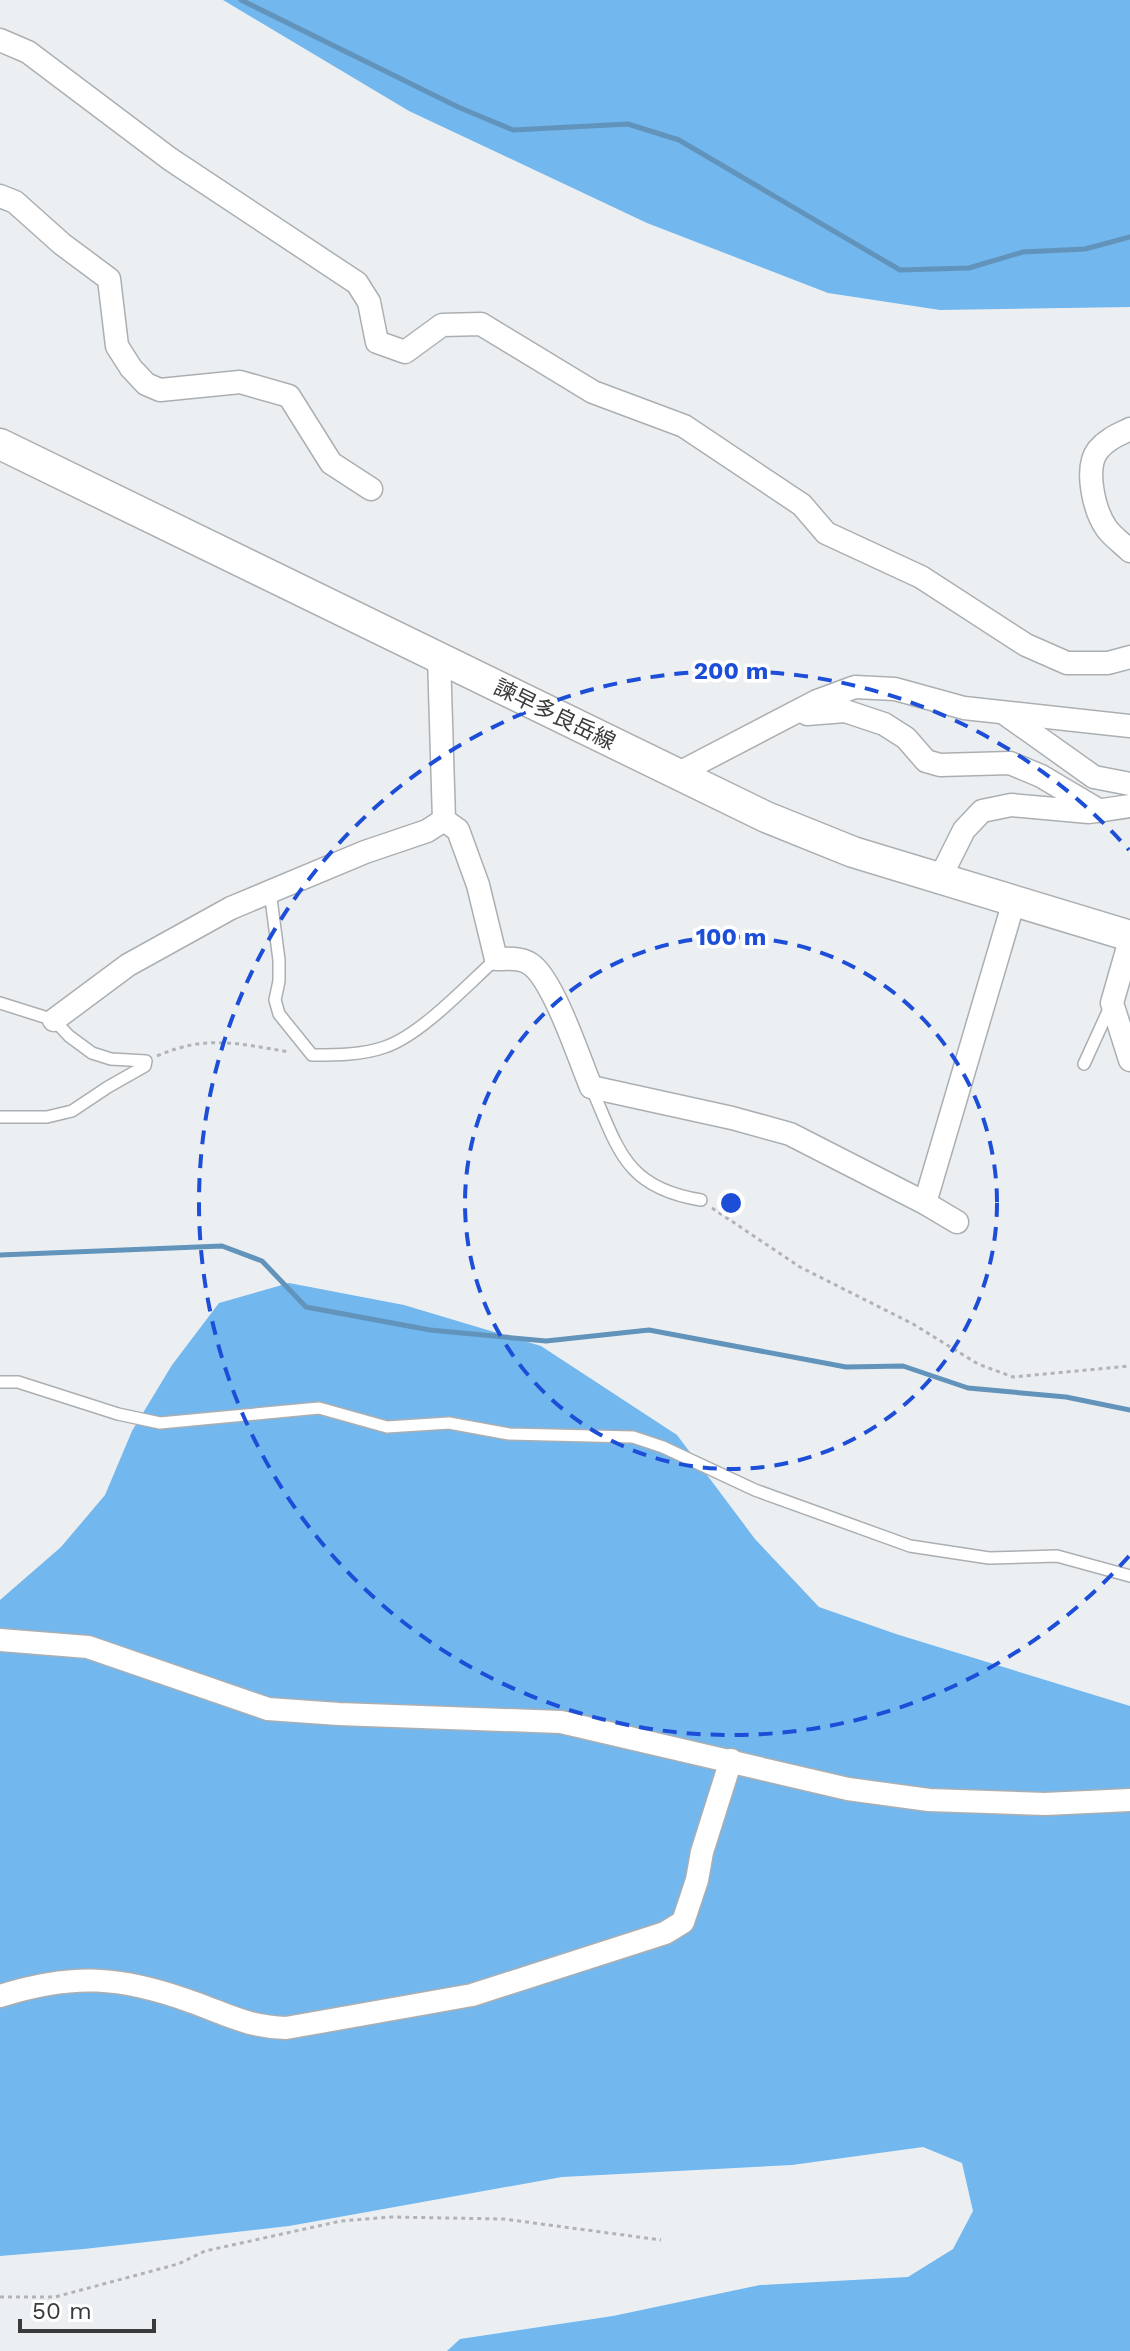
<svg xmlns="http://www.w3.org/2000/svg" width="1130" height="2351" viewBox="0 0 1130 2351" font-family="'Work Sans','Noto Sans JP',sans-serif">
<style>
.forest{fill:#72b7ee}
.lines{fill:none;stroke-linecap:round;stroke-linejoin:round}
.stream{stroke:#6293ba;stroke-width:5}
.service-casing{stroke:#acafb1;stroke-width:14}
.minor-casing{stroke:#acafb1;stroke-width:25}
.secondary-casing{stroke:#acafb1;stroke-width:33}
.path{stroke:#b1b3b6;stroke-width:3;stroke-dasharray:4 4;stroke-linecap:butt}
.service{stroke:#fff;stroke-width:11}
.minor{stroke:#fff;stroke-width:22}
.secondary{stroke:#fff;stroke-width:30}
.ring{fill:none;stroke:#1d4ed8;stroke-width:4;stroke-dasharray:14 10}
.labels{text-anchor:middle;stroke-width:7;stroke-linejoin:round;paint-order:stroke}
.street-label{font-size:22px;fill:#393a3b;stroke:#fff}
.centre{fill:#1d4ed8;stroke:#fff;stroke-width:4}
.ring-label{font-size:24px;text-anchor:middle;font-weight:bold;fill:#1d4ed8;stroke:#fff;stroke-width:7;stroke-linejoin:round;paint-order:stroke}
</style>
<rect width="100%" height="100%" fill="#eceff2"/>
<g class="forest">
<polygon points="223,0 1130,0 1130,307 940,310 828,293 647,223 409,111"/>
<polygon points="289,1283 404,1305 541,1346 677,1435 755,1539 819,1607 896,1634 1130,1706 1130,2351 447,2351 460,2339 613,2316 760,2285 908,2277 953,2249 973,2211 962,2163 923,2147 792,2165 562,2177 289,2226 84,2249 0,2256 0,1600 61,1547 105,1495 132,1431 172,1365 219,1303"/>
</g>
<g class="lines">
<g class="stream">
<polyline points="241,0 458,107 513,130 628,124 679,140 900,270 969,268 1023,252 1085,249 1130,237"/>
<polyline points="0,1255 222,1246 262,1261 306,1307 430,1330 546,1341 649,1330 846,1367 903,1366 968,1388 1066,1397 1130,1410"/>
</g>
<g class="service-casing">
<g id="service">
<path d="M270 891 279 960V981L275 1000 279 1014 312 1055C337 1055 362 1055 385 1047 421 1035 468 984 496 959"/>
<polyline points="0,1003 54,1020 69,1036 92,1053 111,1059 146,1061 145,1066 108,1087 72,1111 47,1117 0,1117"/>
<polyline points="1084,1064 1110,1007"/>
<path d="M592 1089C619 1151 626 1188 701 1200"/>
<polyline points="0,1382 18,1382 118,1414 160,1423 319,1408 387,1427 449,1423 509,1434 633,1437 663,1447 755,1490 910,1546 989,1558 1057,1556 1130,1576"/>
</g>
</g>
<g class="minor-casing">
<g id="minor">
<polyline points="0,40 28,52 170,159 357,283 369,302 377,342 405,352 442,325 481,324 593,392 684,426 802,505 826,533 921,577 1026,645 1067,663 1108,663 1130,657"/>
<polyline points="0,196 15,202 62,244 109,279 117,346 131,368 146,384 160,390 240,382 289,396 331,463 371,489"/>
<path d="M1130 429C1118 435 1107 439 1098 450 1084 468 1094 511 1107 529 1113 537 1123 544 1130 551"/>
<path d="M439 657 444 820 458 830 478 885 496 959C509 959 523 957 533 966 555 985 579 1058 591 1087L732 1118 790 1134 925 1203"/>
<polyline points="1004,713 1094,777 1130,784"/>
<polyline points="807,714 845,711 884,724 906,738 926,761 940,765 1010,763 1041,776 1100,811"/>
<polyline points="677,774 817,701 855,687 895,689 964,708 1130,726"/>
<polyline points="940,878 964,830 982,811 1011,805 1089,812 1130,806"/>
<polyline points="1130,940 1112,1003 1130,1060"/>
<polyline points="54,1020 128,965 231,908 365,852 427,831 444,820"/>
<polyline points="957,1222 925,1203 1014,901"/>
<polyline points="0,1640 88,1647 268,1709 339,1714 561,1722 848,1789 929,1800 1045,1804 1130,1800"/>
<path d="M0 1996C73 1973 121 1976 192 2002 226 2014 248 2027 286 2028L472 1995 665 1933 683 1922 697 1880 702 1852 731 1760"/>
</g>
</g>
<g class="secondary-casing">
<polyline id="secondary" points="0,444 766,817 853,852 1130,936"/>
</g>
<g class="path">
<path d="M157 1056C207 1034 239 1044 290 1052"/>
<polyline points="712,1208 800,1267 913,1324 978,1364 1013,1377 1130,1366"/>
<polyline points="0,2297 55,2297 178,2264 205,2251 341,2221 391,2217 504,2219 661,2240"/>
</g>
<use href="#service" class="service"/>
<use href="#minor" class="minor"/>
<use href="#secondary" class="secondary"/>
</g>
<g class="ring">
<circle cx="731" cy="1203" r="266"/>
<path d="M1129 1556A532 532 0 1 1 1129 850"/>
</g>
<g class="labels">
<g class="street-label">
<text transform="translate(555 714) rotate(26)" y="8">諫早多良岳線</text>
</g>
</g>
<circle cx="731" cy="1203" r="12" class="centre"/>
<g class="ring-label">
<text x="731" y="679">200 m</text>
<text x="731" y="945">100 m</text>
</g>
<path d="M20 2319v12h134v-12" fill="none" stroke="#393a3b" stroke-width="4"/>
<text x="32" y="2319" font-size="24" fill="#393a3b" stroke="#ffffff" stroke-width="6" paint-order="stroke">50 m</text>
</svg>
